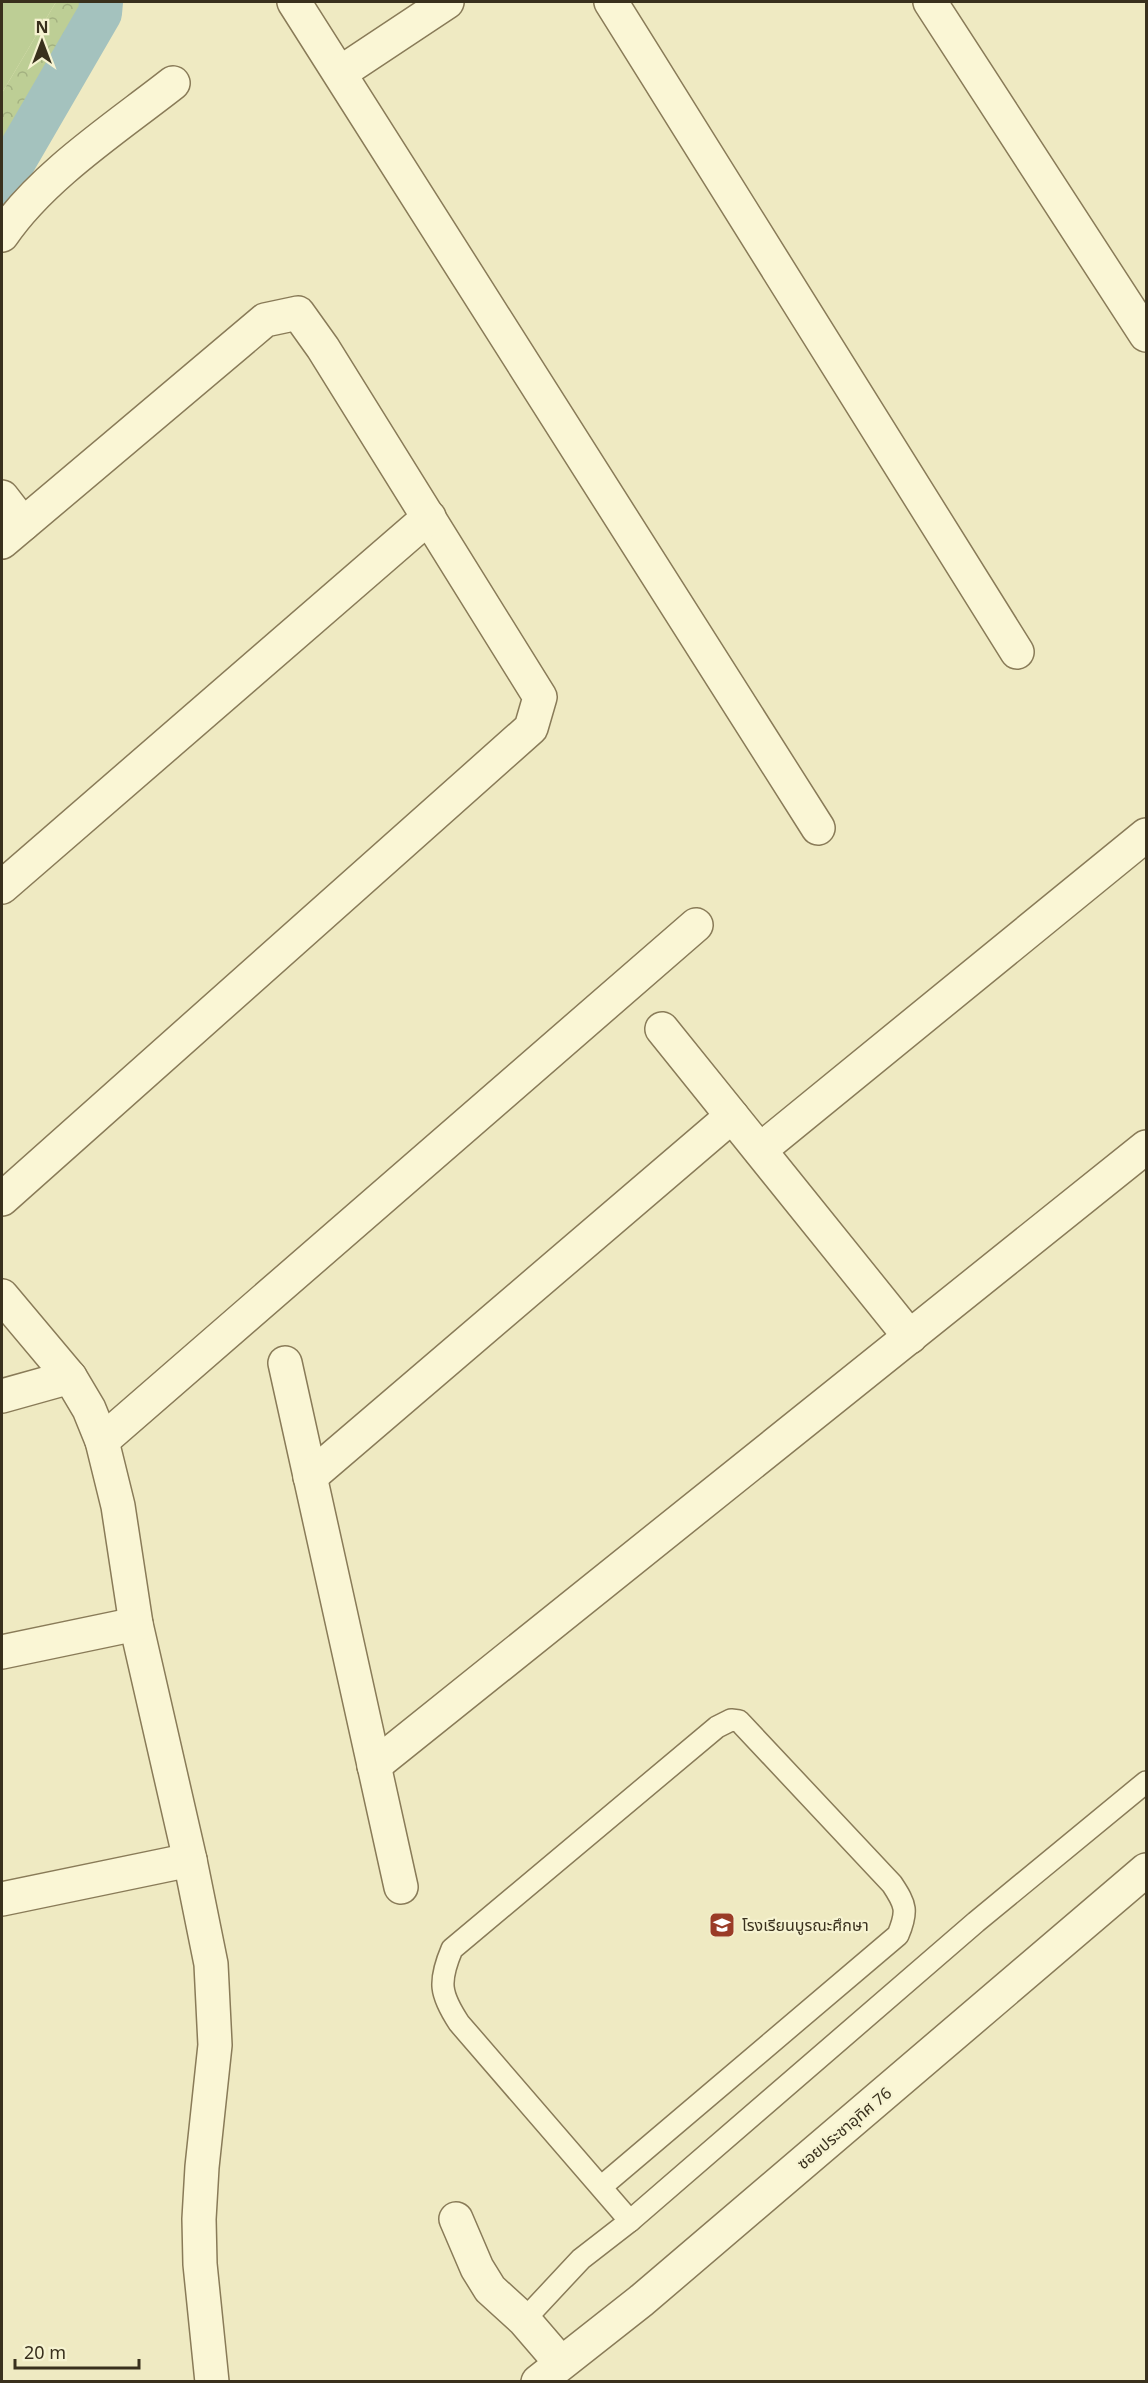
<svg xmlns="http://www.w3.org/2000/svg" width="1148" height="2383" viewBox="0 0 1148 2383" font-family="Georgia,'Noto Sans Thai',serif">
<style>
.green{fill:#bdce95}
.forest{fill:url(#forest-crowns)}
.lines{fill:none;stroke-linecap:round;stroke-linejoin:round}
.canal{stroke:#a4c2be;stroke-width:44}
.service-casing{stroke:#897b58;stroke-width:24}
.minor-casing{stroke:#897b58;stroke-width:36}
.service{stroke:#faf6d5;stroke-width:21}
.minor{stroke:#faf6d5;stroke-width:33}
.labels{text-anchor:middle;stroke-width:4.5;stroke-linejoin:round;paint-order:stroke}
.poi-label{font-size:16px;fill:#39301d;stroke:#f6f3d1;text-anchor:start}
.street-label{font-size:16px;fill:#39301d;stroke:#f6f3d1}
</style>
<defs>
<pattern id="forest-crowns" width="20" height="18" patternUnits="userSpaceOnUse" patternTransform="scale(1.5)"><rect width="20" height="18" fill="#bdce95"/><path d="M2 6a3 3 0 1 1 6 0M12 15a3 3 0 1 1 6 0" fill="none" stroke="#a3b180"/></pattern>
</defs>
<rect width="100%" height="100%" fill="#efeac2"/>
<polygon class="green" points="2,2 56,2 2,93"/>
<polygon class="forest" points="56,2 92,2 2,159 2,93"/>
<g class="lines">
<polyline class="canal" points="2,182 100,13 101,2"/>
<g class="service-casing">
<g id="service">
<path d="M601 2187 898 1935C908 1911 906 1905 892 1884L739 1721 731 1720 717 1727 452 1949C438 1982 440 1994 459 2023L630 2221"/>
<polyline points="524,2320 581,2259 630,2221 976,1922 1146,1782"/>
</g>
</g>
<g class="minor-casing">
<g id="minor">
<polyline points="294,2 818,828"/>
<polyline points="611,2 1017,652"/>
<polyline points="930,2 1146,335"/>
<polyline points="340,73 447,2"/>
<path d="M2 235C42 176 117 127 173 83"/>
<polyline points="2,497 23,524"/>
<polyline points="2,542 265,320 298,313 323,348 540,697 531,728 2,1199"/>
<polyline points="2,887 429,517"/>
<polyline points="662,1029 910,1337"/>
<polyline points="760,1150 1146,835"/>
<polyline points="2,1296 70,1377 89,1409 102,1441 118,1506 136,1624 190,1860 211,1964 215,2045 202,2167 199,2219 200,2264 212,2382"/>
<polyline points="285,1363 401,1887"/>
<polyline points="2,1396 70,1377"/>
<polyline points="102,1441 696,925"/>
<polyline points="310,1477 732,1116"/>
<polyline points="2,1652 136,1624"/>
<polyline points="374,1766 1146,1147"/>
<polyline points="2,1899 190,1860"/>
<polyline points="456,2219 477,2268 490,2289 524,2320 561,2363"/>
<polyline points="538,2382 642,2300 1146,1870"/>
</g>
</g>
<use href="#service" class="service"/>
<use href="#minor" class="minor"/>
</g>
<defs>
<g id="school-square" transform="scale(1.35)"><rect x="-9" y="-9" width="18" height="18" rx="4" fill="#9a3b27" stroke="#f6f3d1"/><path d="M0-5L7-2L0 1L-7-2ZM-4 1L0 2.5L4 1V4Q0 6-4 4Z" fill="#fff"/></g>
</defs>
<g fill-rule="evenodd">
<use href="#school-square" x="722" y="1925"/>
</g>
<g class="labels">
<g class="poi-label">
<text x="742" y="1931">โรงเรียนบูรณะศึกษา</text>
</g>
<g class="street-label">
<text transform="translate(844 2128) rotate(-40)" y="6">ซอยประชาอุทิศ 76</text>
</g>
</g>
<rect width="1148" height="2383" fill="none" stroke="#39301d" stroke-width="6"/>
<g transform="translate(42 42)" stroke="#f6f3d1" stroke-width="4.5" paint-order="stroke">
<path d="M0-4.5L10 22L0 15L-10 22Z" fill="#39301d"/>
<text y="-9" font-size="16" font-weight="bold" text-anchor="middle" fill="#39301d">N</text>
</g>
<path d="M15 2359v9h124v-9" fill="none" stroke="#39301d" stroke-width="3"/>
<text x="24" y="2359" font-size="18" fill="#39301d" stroke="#f6f3d1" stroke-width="4.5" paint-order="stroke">20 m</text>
</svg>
